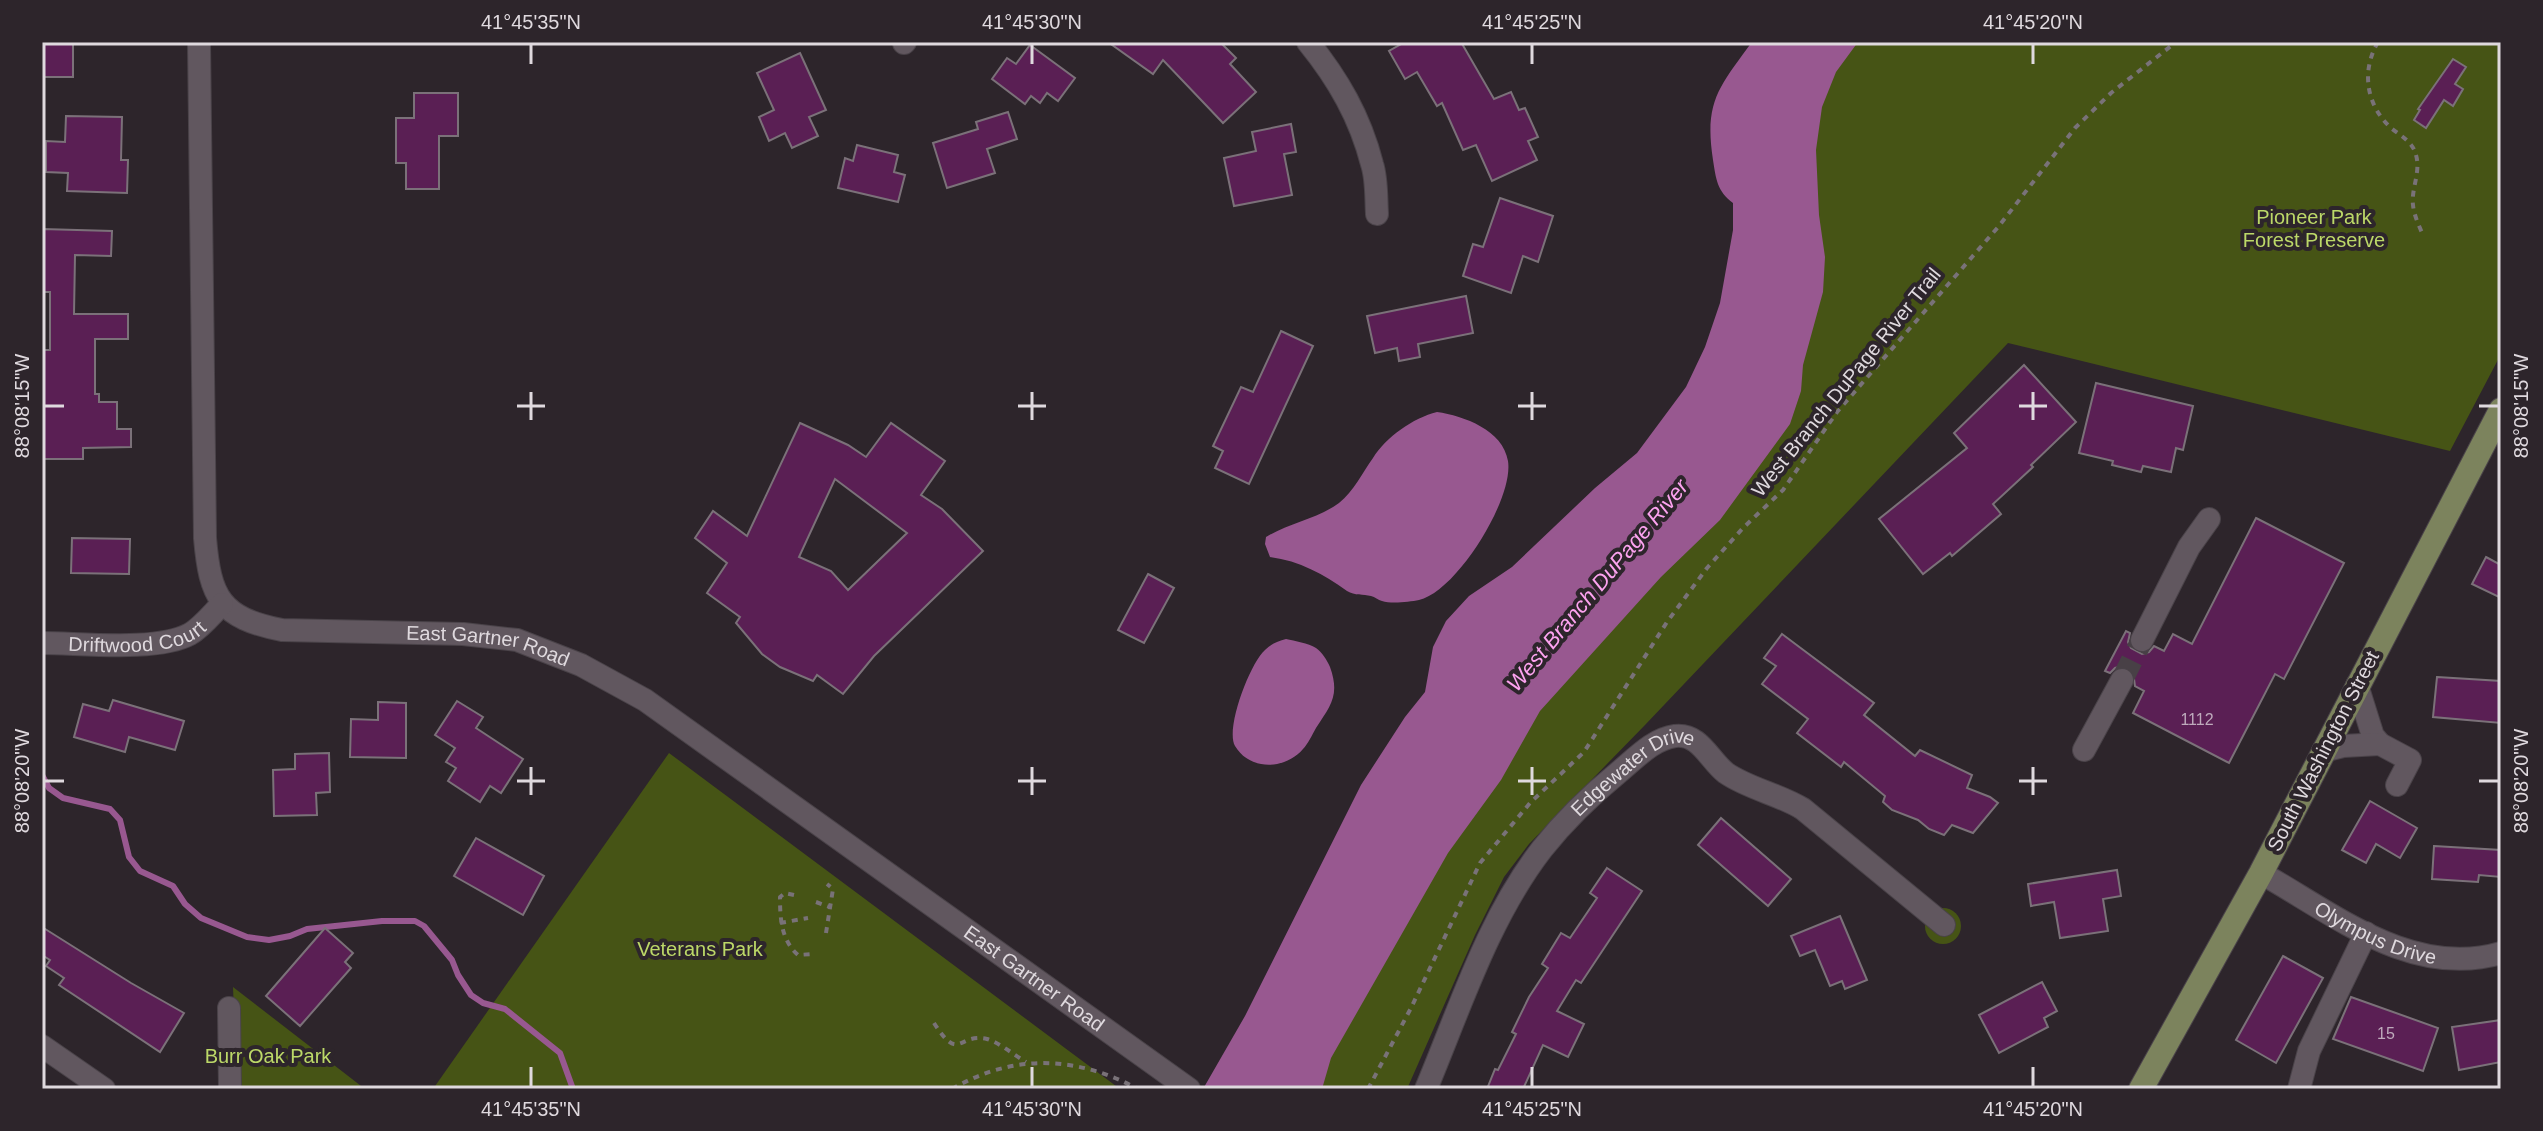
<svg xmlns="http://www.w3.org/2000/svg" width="2543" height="1131" viewBox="0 0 2543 1131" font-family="Helvetica,sans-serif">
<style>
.green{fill:#465415}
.water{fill:#985890}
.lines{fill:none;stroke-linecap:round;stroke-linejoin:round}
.stream{stroke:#985890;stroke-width:6}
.building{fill:#5a1f54;stroke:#7b7179;stroke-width:2;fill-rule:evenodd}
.minor-tunnel{stroke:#484046;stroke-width:22;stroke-dasharray:22 11;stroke-linecap:butt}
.minor-casing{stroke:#4a4349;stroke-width:24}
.major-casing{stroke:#4a4349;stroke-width:26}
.path{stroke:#797278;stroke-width:4;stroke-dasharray:6 6;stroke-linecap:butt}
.minor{stroke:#61575f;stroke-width:22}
.major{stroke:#7c835d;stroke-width:24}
.ticks{fill:none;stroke:#dfd9de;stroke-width:3}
.labels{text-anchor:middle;stroke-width:8;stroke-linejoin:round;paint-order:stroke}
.number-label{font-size:16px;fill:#beaabc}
.park-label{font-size:20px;fill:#bcd868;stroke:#2d252b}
.street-label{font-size:20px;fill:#dfd9de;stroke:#2d252b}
.water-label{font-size:22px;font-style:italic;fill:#fda3f0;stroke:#2d252b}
.neatline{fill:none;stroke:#dfd9de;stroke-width:3}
.ticks-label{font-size:20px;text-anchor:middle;fill:#dfd9de}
</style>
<rect width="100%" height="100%" fill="#2d252b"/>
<g class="green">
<polygon points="1803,42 2501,42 2501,354 2450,451 2008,343 1645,725 1529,844 1504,877 1475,935 1407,1089 1258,1089 1708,452"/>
<polygon points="669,753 1120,1089 433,1089"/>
<circle cx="1943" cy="926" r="18"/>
<polygon points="233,987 365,1089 237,1089"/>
</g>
<g class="water">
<path d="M1752 42H1858L1836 72 1822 107 1816 150 1819 215 1825 257 1823 292 1803 365 1801 391 1790 424 1720 520 1661 577 1540 711 1501 780 1448 853 1331 1058 1322 1089H1203L1245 1016 1361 785 1405 717 1425 692 1433 647 1446 621 1469 596 1512 567 1595 488 1637 453 1686 387 1705 347 1720 303 1733 230V203C1717 191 1716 179 1713 160 1704 102 1719 87 1752 42Z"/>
<path d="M1437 412C1464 416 1503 430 1508 461 1514 499 1456 592 1419 600 1409 602 1391 604 1382 601 1378 600 1375 597 1371 596 1363 594 1355 596 1347 591 1323 574 1300 561 1270 557L1265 544 1266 537C1289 523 1317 519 1339 503 1354 491 1362 473 1373 458 1386 437 1413 418 1437 412Z"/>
<path d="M1286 639C1295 641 1308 643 1316 648 1322 652 1327 660 1330 667 1340 695 1331 705 1316 728 1312 735 1308 744 1303 749 1285 770 1250 771 1235 746 1225 729 1250 663 1265 650 1271 644 1278 641 1286 639Z"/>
</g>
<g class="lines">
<polyline class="stream" points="42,775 49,788 63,798 110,809 120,820 129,857 140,871 173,886 185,904 201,918 247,937 269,940 290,936 307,929 382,921 415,921 424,926 452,960 458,975 471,995 483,1003 505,1009 560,1053 573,1089"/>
</g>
<g class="building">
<rect x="42" y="42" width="31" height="35"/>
<polygon points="1108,42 1220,42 1236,58 1230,64 1256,92 1223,123 1163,60 1153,74"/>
<polygon points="1405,42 1461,42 1494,99 1511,92 1519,110 1525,108 1538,137 1528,141 1537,160 1492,181 1476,145 1463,150 1442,103 1437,106 1417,72 1405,79 1389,51"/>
<polygon points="1030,45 1075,78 1058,101 1047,93 1040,103 1031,96 1025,104 992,79 1007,58 1016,64"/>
<polygon points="800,53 826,110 809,117 818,136 792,148 785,133 769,141 759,117 774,110 757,73"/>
<polygon points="2453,59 2466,67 2455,84 2463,89 2453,106 2444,100 2426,128 2414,120 2420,110 2418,109"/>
<polygon points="414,93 458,93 458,136 439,136 439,189 406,189 406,163 396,163 396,118 414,118"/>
<polygon points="1008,112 1017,139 987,149 995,173 947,188 933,143 978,129 976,122"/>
<polygon points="66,116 122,117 121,160 128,160 127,193 67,191 68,173 46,172 46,141 65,142"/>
<polygon points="1291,124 1296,152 1284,154 1292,195 1234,206 1224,158 1256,151 1252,132"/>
<polygon points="857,145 898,155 894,172 905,175 898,202 838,188 845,158 853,161"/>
<polygon points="1500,198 1553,216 1538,262 1523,256 1511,293 1463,276 1473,244 1483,247"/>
<polygon points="42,229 112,231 111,256 75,255 74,314 128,314 128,339 95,339 95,394 99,394 99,402 117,402 117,429 131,429 131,447 83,448 83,459 42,459 42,350 50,350 50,292 42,292"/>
<polygon points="1466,296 1473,333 1418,344 1420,357 1399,361 1397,348 1375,353 1367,316"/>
<polygon points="1281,331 1313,346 1249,484 1215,468 1223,451 1213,446 1241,387 1253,392"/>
<polygon points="2024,365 2076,422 2031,465 2033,467 1993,504 2001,514 1952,556 1950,553 1923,574 1879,519 1967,448 1954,433"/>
<polygon points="2096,383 2193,406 2183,450 2176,448 2171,472 2143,466 2141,472 2112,465 2113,461 2079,453"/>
<path d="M800 423 848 445 866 457 891 423 945 461 921 495 942 509 983 551 874 656 843 694 817 675 813 681 780 667 762 654 736 623 740 617 707 593 727 563 695 538 713 511 747 536ZM835 479 907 533 848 590 831 571 799 557Z"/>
<polygon points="2256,518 2344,563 2284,679 2275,674 2229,763 2133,713 2144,691 2135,686 2133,672 2122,666 2115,668 2110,673 2105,671 2126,631 2130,633 2128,642 2131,648 2142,654 2149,652 2154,646 2164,651 2173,634 2192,644"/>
<polygon points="72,538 130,539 129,574 71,573"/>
<polygon points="2486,557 2501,565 2501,598 2472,584"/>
<polygon points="1148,574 1174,588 1144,643 1118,630"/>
<polygon points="1782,634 1874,703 1864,715 1915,756 1920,750 1972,775 1967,788 1990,797 1998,803 1973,833 1952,825 1944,835 1929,829 1918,820 1892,810 1883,802 1885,796 1844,762 1841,767 1797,733 1808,719 1762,684 1776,666 1764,658"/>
<polygon points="2437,677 2501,681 2501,723 2433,717"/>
<polygon points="113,700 184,721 175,750 129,737 125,752 74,737 83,704 109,711"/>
<polygon points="457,701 483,717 476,728 523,759 501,793 490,786 480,802 448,781 456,768 446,762 455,748 435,735"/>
<polygon points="378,702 406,703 406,758 350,757 351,719 378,720"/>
<polygon points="329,753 330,792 316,793 317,815 274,816 273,770 295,769 295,754"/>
<polygon points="2370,801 2417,828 2400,858 2376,844 2366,863 2342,850"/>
<polygon points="1721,818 1791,879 1768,906 1698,845"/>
<polygon points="476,838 544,876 523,915 454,876"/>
<polygon points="2434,846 2501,850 2501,877 2479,875 2478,882 2432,879"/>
<polygon points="1607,868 1642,891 1581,983 1576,980 1557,1011 1584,1024 1568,1057 1543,1045 1523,1089 1487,1089 1495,1069 1498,1070 1516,1034 1512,1032 1529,997 1548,968 1542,964 1561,933 1570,938 1597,898 1590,893"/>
<polygon points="2117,870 2121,896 2103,899 2108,931 2060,938 2054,902 2031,906 2028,884"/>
<polygon points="1840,916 1867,980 1845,989 1842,981 1830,986 1815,950 1800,956 1791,936"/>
<polygon points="42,927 131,983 184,1013 160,1052 59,985 64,978 46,966 50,960 42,955"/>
<polygon points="325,928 353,953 345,962 351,968 300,1026 266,996"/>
<polygon points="2283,956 2323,978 2276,1063 2236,1040"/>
<polygon points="2042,982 2057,1011 2044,1018 2048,1027 1999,1053 1979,1015"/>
<polygon points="2351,997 2438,1028 2423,1071 2333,1039"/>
<polygon points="2501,1020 2501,1062 2459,1070 2452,1027"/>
</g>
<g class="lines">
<polyline class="minor-tunnel" points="2122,680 2142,640"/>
<g class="minor-casing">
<g id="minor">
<path id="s1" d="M199 42 205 538C210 597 220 618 282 630L463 634 517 640 581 665 645 700 1189 1089"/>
<path d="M1308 42C1338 79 1360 117 1372 164 1377 179 1376 198 1377 214"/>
<polyline points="904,43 905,42"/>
<polyline points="2142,640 2189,547 2209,519"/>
<path id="s2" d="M42 643C81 643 157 652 190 634 202 627 212 614 222 604"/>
<polyline points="2357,685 2373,736 2380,744 2410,760 2397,785"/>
<polyline points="2084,750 2122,680"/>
<polyline points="2323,751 2343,746 2380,744"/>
<path id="s3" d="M2261 873C2334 914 2412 979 2501 953"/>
<polyline points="229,1008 230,1089"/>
<polyline points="42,1046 104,1089"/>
<path id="s4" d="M1426 1089C1460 1008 1488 919 1542 849 1565 820 1591 795 1619 772 1636 758 1653 739 1675 736 1700 733 1709 760 1726 773 1749 789 1779 794 1803 809L1944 925"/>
<polyline points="2299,1089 2309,1051 2366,933"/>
</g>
</g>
<g class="major-casing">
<polyline id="major" points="2141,1089 2261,873 2501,410"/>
</g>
<g class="path">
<path d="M2378 42C2361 71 2366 105 2391 128 2401 136 2413 142 2416 155 2421 172 2411 189 2413 205 2414 215 2419 226 2423 235"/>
<path d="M794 895 785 893 780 897C780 918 781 940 798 955L813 954"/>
<polyline points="816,902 830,907"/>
<polyline points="780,923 808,918"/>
<polyline points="826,933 833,889 827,884"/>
<path d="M934 1023C960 1064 958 1032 987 1039 1000 1043 1014 1055 1026 1062"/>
<path d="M952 1089C1014 1053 1077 1056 1138 1089"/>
<polyline points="1368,1089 1411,1008 1480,863 1530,803 1584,752 1667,622 1707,568 1743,528 1783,490 1837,412 1999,226 2075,128 2111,93 2176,42"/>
</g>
<use href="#minor" class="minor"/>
<use href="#major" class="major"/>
</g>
<path class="ticks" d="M531 44V64M1032 44V64M1532 44V64M2033 44V64M531 392V420M1032 392V420M1532 392V420M2033 392V420M44 406H64M517 406H545M1018 406H1046M1518 406H1546M2019 406H2047M2479 406H2499M531 767V795M1032 767V795M1532 767V795M2033 767V795M44 781H64M517 781H545M1018 781H1046M1518 781H1546M2019 781H2047M2479 781H2499M531 1067V1087M1032 1067V1087M1532 1067V1087M2033 1067V1087"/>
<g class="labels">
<g class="number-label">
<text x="2197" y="725">1112</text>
<text x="2386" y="1039">15</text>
</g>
<g class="park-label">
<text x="2314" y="224">Pioneer Park<tspan x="2314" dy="23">Forest Preserve</tspan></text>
<text x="700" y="956">Veterans Park</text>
<text x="268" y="1063">Burr Oak Park</text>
</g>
<g class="street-label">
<text transform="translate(1846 382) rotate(-51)" y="7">West Branch DuPage River Trail</text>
<text dy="7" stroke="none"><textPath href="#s2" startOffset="96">Driftwood Court</textPath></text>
<text dy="7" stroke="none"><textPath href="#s1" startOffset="838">East Gartner Road</textPath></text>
<text transform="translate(2323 751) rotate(-63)" y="7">South Washington Street</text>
<text dy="7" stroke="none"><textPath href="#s4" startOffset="390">Edgewater Drive</textPath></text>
<text dy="7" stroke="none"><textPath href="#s3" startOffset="130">Olympus Drive</textPath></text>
<text dy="7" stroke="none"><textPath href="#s1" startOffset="1486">East Gartner Road</textPath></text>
</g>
<g class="water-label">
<text transform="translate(1597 585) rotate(-50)" y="8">West Branch DuPage River</text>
</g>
</g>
<rect width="2543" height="1131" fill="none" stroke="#2d252b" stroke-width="88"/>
<rect x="44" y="44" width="2455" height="1043" class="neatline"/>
<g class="ticks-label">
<text x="531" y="29">41°45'35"N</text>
<text x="1032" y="29">41°45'30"N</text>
<text x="1532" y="29">41°45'25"N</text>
<text x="2033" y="29">41°45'20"N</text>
<text transform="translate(2521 406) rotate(-90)" y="7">88°08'15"W</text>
<text transform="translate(22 406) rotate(-90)" y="7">88°08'15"W</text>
<text transform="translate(2521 781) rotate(-90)" y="7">88°08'20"W</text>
<text transform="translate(22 781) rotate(-90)" y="7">88°08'20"W</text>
<text x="531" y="1116">41°45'35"N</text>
<text x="1032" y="1116">41°45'30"N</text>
<text x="1532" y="1116">41°45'25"N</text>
<text x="2033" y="1116">41°45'20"N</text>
</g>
</svg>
